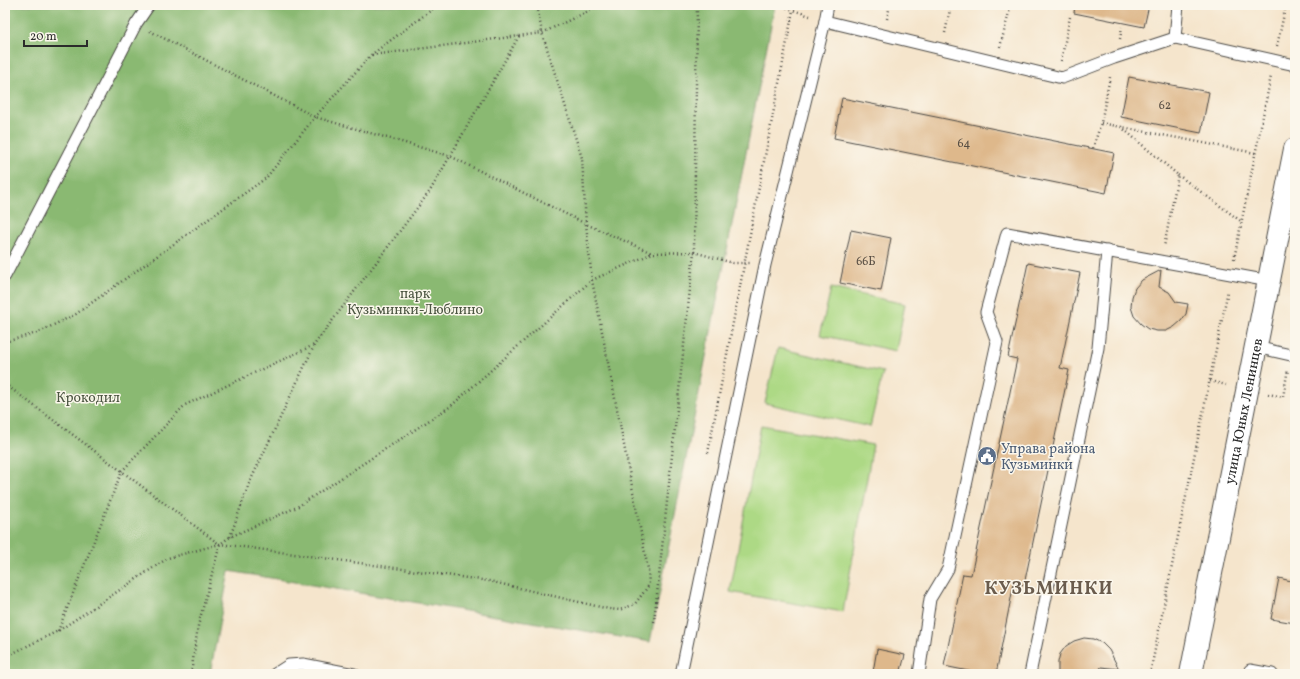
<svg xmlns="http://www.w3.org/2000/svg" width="1300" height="679" viewBox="0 0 1300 679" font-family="Vollkorn,serif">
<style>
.green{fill:#add985;stroke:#6c8258}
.forest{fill:#8ab972;stroke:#5a724e}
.building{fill:#deb88b}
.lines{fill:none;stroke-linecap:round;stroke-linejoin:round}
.lane-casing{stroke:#494743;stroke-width:13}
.secondary-casing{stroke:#494743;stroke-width:24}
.path{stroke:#494743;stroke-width:2.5;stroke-dasharray:1 3;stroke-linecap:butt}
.lane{stroke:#fff;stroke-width:11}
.secondary{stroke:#fff;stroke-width:22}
.labels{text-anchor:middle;stroke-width:3;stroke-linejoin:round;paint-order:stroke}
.number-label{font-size:12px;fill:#584e43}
.park-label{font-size:14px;fill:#4c5642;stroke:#fbf7ec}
.street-label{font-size:14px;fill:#2b2b2b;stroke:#fbf7ec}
.service-label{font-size:14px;fill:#4e5e75;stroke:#fbf7ec;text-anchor:start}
.district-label{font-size:18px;font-weight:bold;letter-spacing:1px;fill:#6a5c4d;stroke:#fbf7ec}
</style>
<rect width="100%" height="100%" fill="#fbf7ec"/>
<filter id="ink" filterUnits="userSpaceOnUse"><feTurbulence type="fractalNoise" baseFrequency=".025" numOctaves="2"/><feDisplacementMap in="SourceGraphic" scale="8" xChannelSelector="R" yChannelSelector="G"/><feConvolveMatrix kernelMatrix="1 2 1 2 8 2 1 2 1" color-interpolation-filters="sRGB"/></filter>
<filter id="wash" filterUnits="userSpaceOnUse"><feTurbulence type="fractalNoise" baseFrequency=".012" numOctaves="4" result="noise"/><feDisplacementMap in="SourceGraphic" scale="16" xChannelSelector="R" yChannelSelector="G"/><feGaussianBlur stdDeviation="0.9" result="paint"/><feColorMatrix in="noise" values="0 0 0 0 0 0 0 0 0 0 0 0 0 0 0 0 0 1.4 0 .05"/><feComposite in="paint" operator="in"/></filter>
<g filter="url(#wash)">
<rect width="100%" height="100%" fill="#f5e5cc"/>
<g class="green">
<polygon points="831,288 905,304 896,351 820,335"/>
<polygon points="778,348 883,372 870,427 765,403"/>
<polygon points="761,425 873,445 843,612 730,592"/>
</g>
<polygon class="forest" points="5,5 775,5 650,642 229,571 210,674 5,674"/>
<g id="blocks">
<g class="building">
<polygon points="1075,5 1149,5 1144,27 1074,13"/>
<polygon points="1129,77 1209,92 1201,133 1121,117"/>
<polygon points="842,98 1114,153 1106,193 834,138"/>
<polygon points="851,230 891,238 881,291 840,283"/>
<polygon points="1028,263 1080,273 1060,368 1069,370 1024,585 1014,583 996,674 983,674 944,666 963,574 971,575 1017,359 1008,357"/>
<polygon points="1161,270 1159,287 1169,292 1176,302 1188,304 1186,314 1181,321 1174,327 1166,331 1157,331 1148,329 1141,324 1134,316 1131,307 1132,297 1135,288 1142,280"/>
<polygon points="1279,578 1295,582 1295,623 1271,619"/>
<polygon points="1084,638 1093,639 1102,643 1109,650 1119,669 1101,667 1097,674 1058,674 1058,662 1060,654 1066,646 1074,641"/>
<polygon points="877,649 905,655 900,674 884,674 873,672"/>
</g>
</g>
</g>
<g filter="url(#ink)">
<use href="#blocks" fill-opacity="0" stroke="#494743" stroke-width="1"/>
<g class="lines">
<g class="lane-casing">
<g id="lane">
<polyline points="828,5 825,21 1062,78 1114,58 1175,38 1295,65"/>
<polyline points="1175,38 1178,5"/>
<polyline points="5,276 136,24 149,5"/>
<polyline points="1256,347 1295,356"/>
<polyline points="1250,670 1272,674"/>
<polyline points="275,674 289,665 303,664 354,674"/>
<polyline points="681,674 765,265 825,21"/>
<polyline points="919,674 930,599 948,569 997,342 986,312 1007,233 1269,281"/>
<polyline points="1030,674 1098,348 1107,251"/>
</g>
</g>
<g class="secondary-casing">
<g id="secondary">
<path id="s1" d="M1191 674 1295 149"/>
</g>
</g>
<g class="path">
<polyline points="779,5 810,16"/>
<polyline points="887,19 890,5"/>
<polyline points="150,31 315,117 450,156 586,224 652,253"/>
<polyline points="945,33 951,5"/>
<polyline points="1120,39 1122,27"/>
<polyline points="1277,46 1286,5"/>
<polyline points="1000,47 1011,5"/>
<polyline points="372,55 542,33 593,9 595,5"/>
<polyline points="1061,61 1070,17"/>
<polyline points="1101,123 1255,153"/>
<polyline points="1121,127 1178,175 1164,247"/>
<polyline points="1093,148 1101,123 1110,77"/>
<polyline points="1178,175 1242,222"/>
<polyline points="1234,259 1271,76"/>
<polyline points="5,342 37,333 76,314 266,178 315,117 371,55 438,5"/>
<polyline points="1210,381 1226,385"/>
<polyline points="5,384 219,544"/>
<polyline points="1268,394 1283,397 1288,369"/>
<polyline points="708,453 794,5"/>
<polyline points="230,537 249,484 314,346"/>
<polyline points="654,622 694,252 697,5"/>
<polyline points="58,631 122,471 185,405 314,345 430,191 519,36"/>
<polyline points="5,657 58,631 168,558 220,544 251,548 489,581 609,609 620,610 635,604 649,585 648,569 592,280 586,224 582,158 542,33 537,5"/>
<polyline points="191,674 198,626 220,544 230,537 297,507 451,406 592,280 653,253 694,252 733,263 750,263"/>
<polyline points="1150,674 1228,290"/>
</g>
<use href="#lane" class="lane"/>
<use href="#secondary" class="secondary"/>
</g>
</g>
<defs>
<g id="civic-disc" transform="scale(1)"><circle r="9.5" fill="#5c6f8a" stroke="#fbf7ec"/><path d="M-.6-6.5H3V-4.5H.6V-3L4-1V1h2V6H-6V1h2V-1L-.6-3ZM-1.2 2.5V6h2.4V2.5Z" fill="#fff"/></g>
</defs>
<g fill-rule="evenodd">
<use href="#civic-disc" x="987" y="456"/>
</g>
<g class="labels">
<g class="number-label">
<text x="1165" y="109">62</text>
<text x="964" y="147">64</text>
<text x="866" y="265">66Б</text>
</g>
<g class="park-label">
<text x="415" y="298">парк<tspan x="415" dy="16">Кузьминки-Люблино</tspan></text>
<text x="88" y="402">Крокодил</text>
</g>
<g class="street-label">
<text dy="5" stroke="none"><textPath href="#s1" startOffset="268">улица Юных Ленинцев</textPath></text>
</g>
<g class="service-label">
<text x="1001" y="453">Управа района<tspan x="1001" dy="16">Кузьминки</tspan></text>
</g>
<g class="district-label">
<text x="1049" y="594">КУЗЬМИНКИ</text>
</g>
</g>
<rect width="1300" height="679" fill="none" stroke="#fbf7ec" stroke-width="20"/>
<path d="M24 40v6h63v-6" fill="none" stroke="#2b2b2b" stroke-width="2"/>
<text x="30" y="40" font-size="12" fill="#2b2b2b" stroke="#fbf7ec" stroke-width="3" paint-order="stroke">20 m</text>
</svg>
